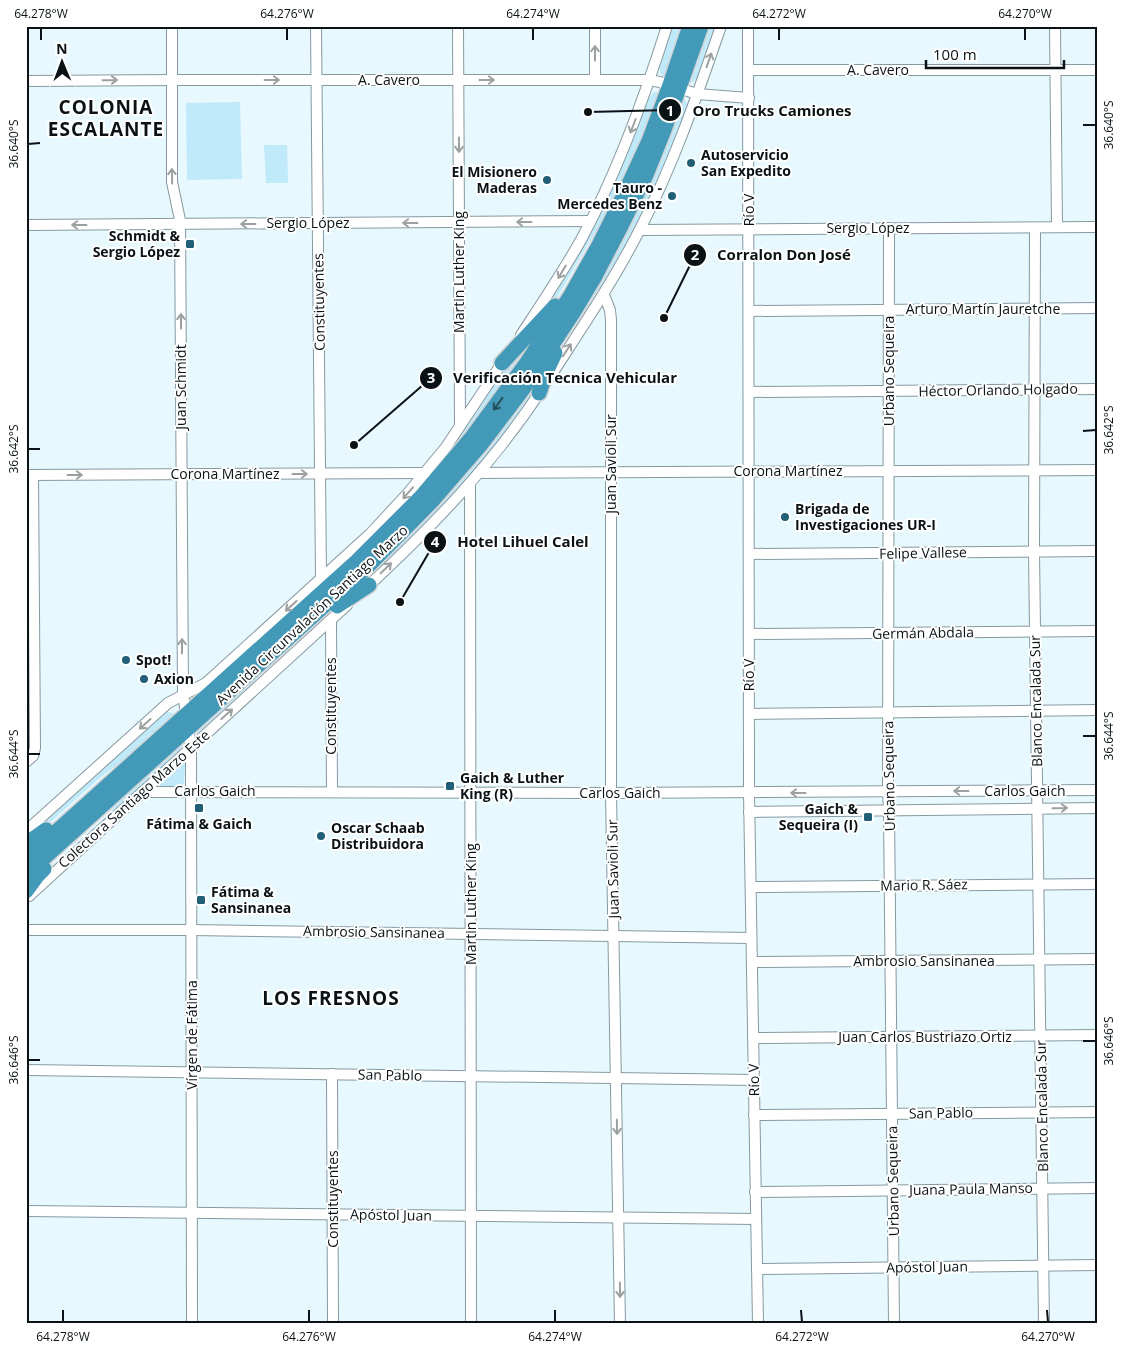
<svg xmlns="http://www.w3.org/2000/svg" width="1123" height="1350" viewBox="0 0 1123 1350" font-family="'Open Sans',sans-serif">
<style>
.green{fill:#c0e9fa}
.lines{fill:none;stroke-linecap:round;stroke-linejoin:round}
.minor-casing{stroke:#8699a0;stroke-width:12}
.highway-casing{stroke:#d3d4d5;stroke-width:18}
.minor{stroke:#fff;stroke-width:10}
.highway{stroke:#4399b8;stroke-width:15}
.oneway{stroke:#9da0a1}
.oneway2{stroke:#244f5e}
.ticks{fill:none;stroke:#0b1215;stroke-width:2}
.poi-dot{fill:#205f75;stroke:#fff;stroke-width:2}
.labels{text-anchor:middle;stroke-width:4;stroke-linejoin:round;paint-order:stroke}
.street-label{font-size:14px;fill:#0b1215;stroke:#fff}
.poi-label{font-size:14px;font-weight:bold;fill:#0b1215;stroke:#fff;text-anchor:start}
.district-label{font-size:19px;font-weight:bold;letter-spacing:1px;fill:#0b1215;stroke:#fff}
.leader{fill:none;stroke:#0b1215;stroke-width:2}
.callout-dot{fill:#0b1215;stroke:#fff;stroke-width:2}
.mark-label{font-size:15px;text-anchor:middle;font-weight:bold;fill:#fff}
.callout-label{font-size:15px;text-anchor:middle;font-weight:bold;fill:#0b1215;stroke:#fff;stroke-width:4;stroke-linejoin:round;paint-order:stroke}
.neatline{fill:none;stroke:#0b1215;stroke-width:2}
.ticks-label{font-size:12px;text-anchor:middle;fill:#0b1215}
</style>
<rect width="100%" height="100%" fill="#e7f8ff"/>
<g class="green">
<polygon points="671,26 685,26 665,77 661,74 659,68"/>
<polygon points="707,26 715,26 698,78 693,82 689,82"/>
<polygon points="654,92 660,92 661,95 617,198 588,244 558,296 555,302 537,319 620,170 649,97"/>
<path d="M682 99C688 100 688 106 687 110L644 210 619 261 554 365 552 364 596 293Z"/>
<polygon points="240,102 242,179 187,180 186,103"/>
<polygon points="264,145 287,145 288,183 266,183"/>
<polygon points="546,324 441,469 192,700 450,450 477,411 502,371"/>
<polygon points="535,380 532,395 516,419 476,469 444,504 372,576 345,597"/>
<polygon points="261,676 263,676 200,734 197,733 196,730 234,696"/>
<polygon points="165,712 169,712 177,715 141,748 102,776 46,826 26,838"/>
<polygon points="181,744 182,745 180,751 45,875 44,874 104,818 145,774"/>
<polygon points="182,762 185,764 184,782 183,785 180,786 160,786 158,785 158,784"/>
</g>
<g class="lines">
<g class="minor-casing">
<g id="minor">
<polyline points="172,26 172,182 180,220 183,694 191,747 192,1324"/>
<polyline points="316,26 321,579"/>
<polyline points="458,26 460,426"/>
<polyline points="748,26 749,793 758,1324"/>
<polyline points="1055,26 1057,227"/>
<polyline points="749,70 1097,70"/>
<polyline points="595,80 595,26"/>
<polyline points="26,81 172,80 649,80 660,82 697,94 749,98"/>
<polyline points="26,225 590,221"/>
<polyline points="889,228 888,792 889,810 894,1324"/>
<polyline points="1035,228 1034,552 1044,1324"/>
<polyline points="640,230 1097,227"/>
<polyline points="604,295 610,310 611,320 611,793 620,1324"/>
<polyline points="749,311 1097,308"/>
<path d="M521 335C542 303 563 272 582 238 618 171 644 99 667 26"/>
<path d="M550 377C581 329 613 282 639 231 673 166 697 96 721 26"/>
<polyline points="749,392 1097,389"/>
<polyline points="479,473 1097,470"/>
<polyline points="26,475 425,473"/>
<polyline points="470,483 471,1324"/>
<polyline points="749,554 1097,551"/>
<path d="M365 589C431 528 493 464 542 389"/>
<polyline points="331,620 332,792"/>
<polyline points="749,634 1097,631"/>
<polyline points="749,714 1097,710"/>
<polyline points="26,762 33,756 35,748 33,475"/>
<polyline points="142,792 611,793 1097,790"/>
<polyline points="749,812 1097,808"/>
<polyline points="26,831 168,703 206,683 370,534 408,493 446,447 506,357"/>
<polyline points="751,887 1097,884"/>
<polyline points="29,896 347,605"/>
<polyline points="26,930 191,930 751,938"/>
<polyline points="752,962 1097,959"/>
<polyline points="753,1038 1097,1035"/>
<polyline points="26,1070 754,1080"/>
<polyline points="332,1074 333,1324"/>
<polyline points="754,1115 1097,1112"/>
<polyline points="755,1192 1097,1188"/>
<polyline points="26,1211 756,1219"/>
<polyline points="757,1269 1097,1265"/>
</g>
</g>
<g class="highway-casing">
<g id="highway">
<polyline points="502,363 555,306"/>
<polyline points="539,393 547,370 555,353"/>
<polyline points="337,606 369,585"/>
<polyline points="26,844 46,830"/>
<polyline points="26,859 357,561 422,496 473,436 526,364 571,295 598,247 623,197 649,141 670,85 690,26"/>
<polyline points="26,874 365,569 431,502 482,443 523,389 573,313 594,278 621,226 646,175 664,130 701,26"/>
<polyline points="26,891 37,876 44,869"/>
</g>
</g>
<use href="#minor" class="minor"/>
<use href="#highway" class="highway"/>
</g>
<defs><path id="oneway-shaft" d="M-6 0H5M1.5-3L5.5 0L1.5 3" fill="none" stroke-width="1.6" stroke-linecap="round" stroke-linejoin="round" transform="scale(1.25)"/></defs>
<g class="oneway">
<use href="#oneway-shaft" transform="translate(595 53) rotate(-90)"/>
<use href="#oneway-shaft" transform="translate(709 60) rotate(-71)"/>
<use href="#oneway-shaft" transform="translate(110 80) rotate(-1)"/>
<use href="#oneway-shaft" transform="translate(272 80)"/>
<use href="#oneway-shaft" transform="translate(487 80)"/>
<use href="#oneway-shaft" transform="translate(633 126) rotate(111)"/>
<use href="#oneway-shaft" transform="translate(459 145) rotate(90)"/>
<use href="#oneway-shaft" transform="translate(172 176) rotate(-91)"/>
<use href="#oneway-shaft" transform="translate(524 222) rotate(180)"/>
<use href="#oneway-shaft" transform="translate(410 223) rotate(180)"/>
<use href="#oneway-shaft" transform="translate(248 224) rotate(180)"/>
<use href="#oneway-shaft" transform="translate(79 225) rotate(180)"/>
<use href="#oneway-shaft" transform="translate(562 272) rotate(121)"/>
<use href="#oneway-shaft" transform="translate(181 321) rotate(-90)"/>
<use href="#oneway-shaft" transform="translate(567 350) rotate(-57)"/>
<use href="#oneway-shaft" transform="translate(300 474)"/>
<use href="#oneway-shaft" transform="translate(75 475)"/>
<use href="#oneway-shaft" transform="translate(408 493) rotate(131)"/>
<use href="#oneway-shaft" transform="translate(386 568) rotate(-44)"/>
<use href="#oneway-shaft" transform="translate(291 606) rotate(138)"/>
<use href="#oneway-shaft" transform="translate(182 646) rotate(-90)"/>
<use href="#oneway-shaft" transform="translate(227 714) rotate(-42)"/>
<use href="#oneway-shaft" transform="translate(145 724) rotate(138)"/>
<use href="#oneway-shaft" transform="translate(961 791) rotate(180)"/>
<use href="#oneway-shaft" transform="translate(798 793) rotate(180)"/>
<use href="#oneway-shaft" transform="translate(1060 808) rotate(-1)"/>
<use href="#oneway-shaft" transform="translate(617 1127) rotate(89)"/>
<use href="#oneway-shaft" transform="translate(620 1290) rotate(89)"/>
</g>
<use class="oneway2" href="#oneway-shaft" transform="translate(498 404) rotate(126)"/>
<path class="ticks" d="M41 28V40M287 28V40M533 28V40M779 28V40M1025 28V40M1083 125H1096M28 144 40 143M1083 431 1096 430M28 449H40M1083 736H1096M28 754H40M1083 1041H1096M28 1060H40M63 1310V1322M309 1310V1322M555 1310V1322M801 1310 802 1322M1047 1310 1048 1322"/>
<g class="poi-dot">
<circle cx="691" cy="163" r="5"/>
<circle cx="547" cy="180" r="5"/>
<circle cx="672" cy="196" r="5"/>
<rect x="185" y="239" width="10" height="10" rx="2.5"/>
<circle cx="785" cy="517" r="5"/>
<circle cx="126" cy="660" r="5"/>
<circle cx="144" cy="679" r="5"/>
<rect x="445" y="781" width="10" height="10" rx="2.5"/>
<rect x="194" y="803" width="10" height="10" rx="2.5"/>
<rect x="863" y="812" width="10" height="10" rx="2.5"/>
<circle cx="321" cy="836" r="5"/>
<rect x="196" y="895" width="10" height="10" rx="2.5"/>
</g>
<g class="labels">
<g class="street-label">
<text x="878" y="75">A. Cavero</text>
<text x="389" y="85">A. Cavero</text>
<text transform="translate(749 210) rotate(-90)" y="5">Río V</text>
<text x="308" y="228">Sergio López</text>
<text x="868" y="233">Sergio López</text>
<text transform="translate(459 272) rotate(-90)" y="5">Martin Luther King</text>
<text transform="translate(319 302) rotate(-91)" y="5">Constituyentes</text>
<text x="983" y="314">Arturo Martín Jauretche</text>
<text transform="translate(889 371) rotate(-90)" y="5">Urbano Sequeira</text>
<text transform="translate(181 387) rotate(-90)" y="5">Juan Schmidt</text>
<text transform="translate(998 390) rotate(-1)" y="5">Héctor Orlando Holgado</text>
<text transform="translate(611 464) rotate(-90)" y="5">Juan Savioli Sur</text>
<text x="788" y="476">Corona Martínez</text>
<text x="225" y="479">Corona Martínez</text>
<text transform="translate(923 553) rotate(-1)" y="5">Felipe Vallese</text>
<text transform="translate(312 615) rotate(-43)" y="5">Avenida Circunvalación Santiago Marzo</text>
<text transform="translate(923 633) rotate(-1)" y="5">Germán Abdala</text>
<text transform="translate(749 675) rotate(-90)" y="5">Río V</text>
<text transform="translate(1036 701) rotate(-91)" y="5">Blanco Encalada Sur</text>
<text transform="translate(331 706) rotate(-90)" y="5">Constituyentes</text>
<text transform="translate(889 776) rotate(-91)" y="5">Urbano Sequeira</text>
<text x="215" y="796">Carlos Gaich</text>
<text x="1025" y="796">Carlos Gaich</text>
<text x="620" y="798">Carlos Gaich</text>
<text transform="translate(134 799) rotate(-42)" y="5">Colectora Santiago Marzo Este</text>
<text transform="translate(613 869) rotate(-91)" y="5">Juan Savioli Sur</text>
<text transform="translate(924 885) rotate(-1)" y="5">Mario R. Sáez</text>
<text transform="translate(471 904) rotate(-90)" y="5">Martin Luther King</text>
<text transform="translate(374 932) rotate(1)" y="5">Ambrosio Sansinanea</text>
<text x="924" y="966">Ambrosio Sansinanea</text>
<text transform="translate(192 1035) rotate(-90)" y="5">Vírgen de Fátima</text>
<text x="925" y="1042">Juan Carlos Bustriazo Ortiz</text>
<text transform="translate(390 1075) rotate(1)" y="5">San Pablo</text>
<text transform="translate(754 1080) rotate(-91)" y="5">Río V</text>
<text transform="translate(1042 1106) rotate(-91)" y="5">Blanco Encalada Sur</text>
<text transform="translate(941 1113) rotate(-1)" y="5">San Pablo</text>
<text transform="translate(893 1181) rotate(-91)" y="5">Urbano Sequeira</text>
<text transform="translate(971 1189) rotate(-1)" y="5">Juana Paula Manso</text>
<text transform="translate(333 1199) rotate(-90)" y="5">Constituyentes</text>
<text transform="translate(391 1215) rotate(1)" y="5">Apóstol Juan</text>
<text transform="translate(927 1267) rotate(-1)" y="5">Apóstol Juan</text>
</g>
<g class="poi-label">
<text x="701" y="160">Autoservicio<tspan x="701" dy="16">San Expedito</tspan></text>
<text x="537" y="177" text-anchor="end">El Misionero<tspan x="537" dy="16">Maderas</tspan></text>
<text x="662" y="193" text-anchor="end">Tauro -<tspan x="662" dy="16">Mercedes Benz</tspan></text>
<text x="180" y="241" text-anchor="end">Schmidt &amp;<tspan x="180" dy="16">Sergio López</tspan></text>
<text x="795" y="514">Brigada de<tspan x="795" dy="16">Investigaciones UR-I</tspan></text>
<text x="136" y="665">Spot!</text>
<text x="154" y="684">Axion</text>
<text x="460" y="783">Gaich &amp; Luther<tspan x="460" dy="16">King (R)</tspan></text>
<text x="858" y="814" text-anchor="end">Gaich &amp;<tspan x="858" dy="16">Sequeira (I)</tspan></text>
<text x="199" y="829" text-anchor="middle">Fátima &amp; Gaich</text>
<text x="331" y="833">Oscar Schaab<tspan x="331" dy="16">Distribuidora</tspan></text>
<text x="211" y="897">Fátima &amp;<tspan x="211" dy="16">Sansinanea</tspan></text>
</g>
<g class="district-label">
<text x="106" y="114">COLONIA<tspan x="106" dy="22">ESCALANTE</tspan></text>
<text x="331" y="1005">LOS FRESNOS</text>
</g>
</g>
<path class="leader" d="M588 112L670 110M664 318L695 255M354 445L431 378M400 602L435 542"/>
<g class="callout-dot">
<circle cx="588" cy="112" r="5"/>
<circle cx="664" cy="318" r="5"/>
<circle cx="354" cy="445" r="5"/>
<circle cx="400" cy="602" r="5"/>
<circle cx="670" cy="110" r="12"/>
<circle cx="695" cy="255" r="12"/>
<circle cx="431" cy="378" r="12"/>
<circle cx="435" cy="542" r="12"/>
</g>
<g class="mark-label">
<text x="670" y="116">1</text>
<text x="695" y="260">2</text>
<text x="431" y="383">3</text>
<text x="435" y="547">4</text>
</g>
<g class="callout-label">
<text x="772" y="116">Oro Trucks Camiones</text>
<text x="784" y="260">Corralon Don José</text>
<text x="565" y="383">Verificación Tecnica Vehicular</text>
<text x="523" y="547">Hotel Lihuel Calel</text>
</g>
<rect width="1123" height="1350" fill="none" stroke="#ffffff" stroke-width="55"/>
<g transform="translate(62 62) rotate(359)" stroke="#ffffff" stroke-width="4" paint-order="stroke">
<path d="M0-4L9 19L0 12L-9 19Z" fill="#0b1215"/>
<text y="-8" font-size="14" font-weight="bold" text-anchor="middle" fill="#0b1215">N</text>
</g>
<path d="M926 60v8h138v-8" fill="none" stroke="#0b1215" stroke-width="2.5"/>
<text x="933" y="60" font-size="15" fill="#0b1215" stroke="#ffffff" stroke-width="4" paint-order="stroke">100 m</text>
<rect x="28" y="28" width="1068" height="1294" class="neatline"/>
<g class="ticks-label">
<text x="41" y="18">64.278°W</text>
<text x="287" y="18">64.276°W</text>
<text x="533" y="18">64.274°W</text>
<text x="779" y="18">64.272°W</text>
<text x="1025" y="18">64.270°W</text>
<text transform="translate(1109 125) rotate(-90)" y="4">36.640°S</text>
<text transform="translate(14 144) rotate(-90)" y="4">36.640°S</text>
<text transform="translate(1109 430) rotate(-90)" y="4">36.642°S</text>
<text transform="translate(14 449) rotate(-90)" y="4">36.642°S</text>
<text transform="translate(1109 736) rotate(-90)" y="4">36.644°S</text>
<text transform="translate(14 754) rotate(-90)" y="4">36.644°S</text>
<text transform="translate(1109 1041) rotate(-90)" y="4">36.646°S</text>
<text transform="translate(14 1060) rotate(-90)" y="4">36.646°S</text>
<text x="63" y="1341">64.278°W</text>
<text x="309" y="1341">64.276°W</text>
<text x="555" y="1341">64.274°W</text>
<text x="802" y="1341">64.272°W</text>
<text x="1048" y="1341">64.270°W</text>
</g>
</svg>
